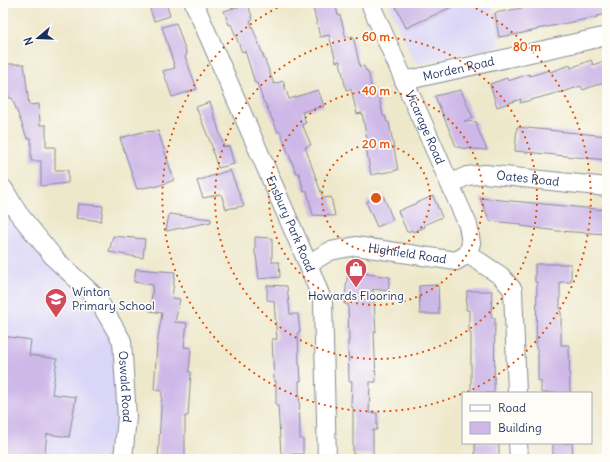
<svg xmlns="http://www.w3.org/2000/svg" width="610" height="462" viewBox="0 0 610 462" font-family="Delius,sans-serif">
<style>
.built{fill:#dad6f7}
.building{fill:#ceb8e8}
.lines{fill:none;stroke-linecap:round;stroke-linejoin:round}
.minor-casing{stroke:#848c94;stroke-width:20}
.minor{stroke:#fff;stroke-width:18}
.ring{fill:none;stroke:#de5710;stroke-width:2;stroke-dasharray:2 4}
.labels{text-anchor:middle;stroke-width:3.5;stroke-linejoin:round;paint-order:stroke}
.street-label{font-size:12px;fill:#1b2f5e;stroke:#fdfcf7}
.poi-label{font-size:12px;fill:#1b2f5e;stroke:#fdfcf7;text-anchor:start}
.centre{fill:#de5710;stroke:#fdfcf7;stroke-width:2}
.ring-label{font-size:12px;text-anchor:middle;font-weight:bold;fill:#de5710;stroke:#fdfcf7;stroke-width:3.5;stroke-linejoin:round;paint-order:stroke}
</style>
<rect width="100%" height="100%" fill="#fdfcf7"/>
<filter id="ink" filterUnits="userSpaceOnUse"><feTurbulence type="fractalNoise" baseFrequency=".025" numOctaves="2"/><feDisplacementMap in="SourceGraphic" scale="8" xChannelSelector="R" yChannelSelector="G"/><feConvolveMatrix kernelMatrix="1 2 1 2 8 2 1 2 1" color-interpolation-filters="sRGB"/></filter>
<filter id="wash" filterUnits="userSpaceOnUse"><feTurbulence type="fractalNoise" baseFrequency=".012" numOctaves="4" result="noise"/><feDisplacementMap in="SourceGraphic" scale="16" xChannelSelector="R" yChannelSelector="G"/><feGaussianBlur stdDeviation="0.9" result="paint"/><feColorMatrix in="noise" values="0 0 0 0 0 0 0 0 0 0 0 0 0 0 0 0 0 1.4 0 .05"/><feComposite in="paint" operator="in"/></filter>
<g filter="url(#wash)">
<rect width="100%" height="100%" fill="#eee8cb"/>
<g class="built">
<polygon points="388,3 492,3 499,46 418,64 411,56"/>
<polygon points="3,188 122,341 123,459 3,459"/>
</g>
<g id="blocks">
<g class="building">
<polygon points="148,3 166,3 170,16 154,21"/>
<polygon points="312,3 335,3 338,15 340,15 346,38 353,36 360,67 364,66 366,71 368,71 372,91 375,90 377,97 379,96 383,116 385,116 387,122 389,122 398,170 371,175 365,141 367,140 362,113 357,114 351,89 346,90 340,61 336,62 329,35 320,37"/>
<polygon points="394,3 460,3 406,28"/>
<polygon points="548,3 607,3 607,14 597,16 597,17 537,29 537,30 518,34 499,37 495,13"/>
<polygon points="248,4 253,20 250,21 274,84 283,81 289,99 318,90 324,106 302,112 306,123 302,124 311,145 305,147 323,198 331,197 335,216 313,215 307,191 304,192 299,173 296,173 280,131 278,132 265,103 264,103 257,83 255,83 245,51 242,52 231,24 229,25 224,11"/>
<polygon points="176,23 187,55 185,56 197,89 172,97 163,71 175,68 162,27"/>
<polygon points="591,60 593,65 607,60 607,81 583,90 581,86 560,93 560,92 520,103 521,99 497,107 490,84 507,78 508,81 529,74 530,76 549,70 550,72 570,65 571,68"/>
<polygon points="3,64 24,64 29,105 39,104 40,125 46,125 46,147 55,147 55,170 68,170 68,183 41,186 41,161 31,161 31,138 27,138 12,98 9,98"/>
<polygon points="461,90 473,118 464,121 477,122 477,127 487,150 461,148 456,146 435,96"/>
<polygon points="210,102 224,147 229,146 234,164 218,168 212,150 213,149 196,107"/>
<polygon points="517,127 607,136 607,160 515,151"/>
<polygon points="158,131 174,180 155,187 154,186 137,189 120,138 142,132"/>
<polygon points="230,170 244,206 226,209 221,194 203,198 197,181"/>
<polygon points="383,195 393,220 377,227 366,202"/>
<polygon points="433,196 442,217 424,225 425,227 413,232 412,230 407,232 398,211"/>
<polygon points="480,198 607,210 607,234 558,231 521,226 521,224 490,221"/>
<polygon points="78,204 103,206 101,221 76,218"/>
<polygon points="169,214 211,219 211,222 166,231"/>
<polygon points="113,236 145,239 143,258 109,252"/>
<polygon points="255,237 272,238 272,262 279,262 280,277 259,279 256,255 255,255"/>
<polygon points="535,264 571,264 571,282 560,282 560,312 561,312 561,345 569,345 570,393 541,393 541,381 538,381 538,350 536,349 537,282 535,282"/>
<polygon points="136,269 175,272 172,298 180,299 175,322 187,323 184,347 191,348 189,372 191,372 188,416 185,416 185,459 158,459 162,391 154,390 157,344 162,313 150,311 153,285 134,282"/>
<polygon points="348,271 390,277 388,291 373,289 376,332 374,332 376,382 370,382 369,413 377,413 377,430 373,430 373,455 353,454 353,407 351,406 352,381 349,381 348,341 349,341 348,304 344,304"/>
<polygon points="267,285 287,286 290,314 298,314 300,332 298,332 299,365 300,365 301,381 299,381 300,439 303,439 303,454 281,454 278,406 276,406 276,381 274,381 272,339 277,339 274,301 267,300"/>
<polygon points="438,285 439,314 420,314 419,286"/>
<polygon points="467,291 492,291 491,313 492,318 495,318 494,393 471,393 471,332 469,332 469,310 466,310"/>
<polygon points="3,336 31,340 29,355 57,359 52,394 76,397 69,437 47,434 44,459 3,459"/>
<rect x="475" y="443" width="24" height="16"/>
<polygon points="553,443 572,443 573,459 553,459"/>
</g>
</g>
</g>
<g filter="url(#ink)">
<use href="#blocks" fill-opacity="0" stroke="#848c94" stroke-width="1"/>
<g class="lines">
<g class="minor-casing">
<g id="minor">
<path id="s1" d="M194 3 308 264 323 302 327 459"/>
<path id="s2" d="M370 3 468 225 471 243 468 254"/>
<path id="s3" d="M404 81 607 36"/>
<path id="s4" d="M450 184 467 176 485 174 607 187"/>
<path id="s5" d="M3 188 18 213 56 260 97 298 122 341 127 417 123 459"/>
<path id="s6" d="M308 264 330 251 356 246 456 261 468 254 501 276 513 290 517 393"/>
<polyline points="518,443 519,459"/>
</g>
</g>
<use href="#minor" class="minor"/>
</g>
</g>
<g class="ring">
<circle cx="376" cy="198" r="54"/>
<circle cx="376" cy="198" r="107"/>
<circle cx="376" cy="198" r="161"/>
<path d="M461 394A214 214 0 0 1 287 3M465 3A214 214 0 0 1 465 393"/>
</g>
<defs>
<g id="shop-pin" transform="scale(1.15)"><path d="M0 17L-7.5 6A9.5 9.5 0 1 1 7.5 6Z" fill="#d1495b" stroke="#fdfcf7"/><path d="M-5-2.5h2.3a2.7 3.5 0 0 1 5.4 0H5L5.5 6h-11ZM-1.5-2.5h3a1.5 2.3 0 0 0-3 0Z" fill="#fff"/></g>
<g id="school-pin" transform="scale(1.15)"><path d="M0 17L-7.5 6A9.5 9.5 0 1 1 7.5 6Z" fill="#d1495b" stroke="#fdfcf7"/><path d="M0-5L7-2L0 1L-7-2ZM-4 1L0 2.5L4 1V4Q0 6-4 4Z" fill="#fff"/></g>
</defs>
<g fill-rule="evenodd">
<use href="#shop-pin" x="356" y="269"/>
<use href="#school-pin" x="56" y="299"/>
</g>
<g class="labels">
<g class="street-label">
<text dy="4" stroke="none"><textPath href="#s3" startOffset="56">Morden Road</textPath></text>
<text dy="4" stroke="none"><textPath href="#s2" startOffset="136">Vicarage Road</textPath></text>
<text dy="4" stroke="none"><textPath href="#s4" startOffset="80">Oates Road</textPath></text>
<text dy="4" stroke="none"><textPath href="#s1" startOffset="241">Ensbury Park Road</textPath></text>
<text dy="4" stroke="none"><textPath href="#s6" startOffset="104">Highfield Road</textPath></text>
<text dy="4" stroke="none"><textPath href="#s5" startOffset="241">Oswald Road</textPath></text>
</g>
<g class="poi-label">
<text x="72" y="296">Winton<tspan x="72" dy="14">Primary School</tspan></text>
<text x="356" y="300" text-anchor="middle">Howards Flooring</text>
</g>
</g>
<circle cx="376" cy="198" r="6" class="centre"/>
<g class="ring-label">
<text x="376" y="41">60 m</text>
<text x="527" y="51">80 m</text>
<text x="376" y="95">40 m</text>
<text x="376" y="148">20 m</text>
</g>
<rect width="610" height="462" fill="none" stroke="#fdfcf7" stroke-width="16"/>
<rect x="462" y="392" width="130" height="52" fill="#fdfcf7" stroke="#a3aaba"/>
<rect x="470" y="405" width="20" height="6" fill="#ffffff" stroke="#a3aaba"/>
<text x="498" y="412" font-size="12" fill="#1b2f5e">Road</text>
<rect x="470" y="422" width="20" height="12" fill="#ceb8e8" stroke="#a3aaba"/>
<text x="498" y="432" font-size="12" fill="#1b2f5e">Building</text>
<g transform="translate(38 38) rotate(251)" stroke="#fdfcf7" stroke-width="3" paint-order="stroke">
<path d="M0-3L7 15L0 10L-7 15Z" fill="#1b2f5e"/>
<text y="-6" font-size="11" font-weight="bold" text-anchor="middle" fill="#1b2f5e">N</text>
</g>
</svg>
